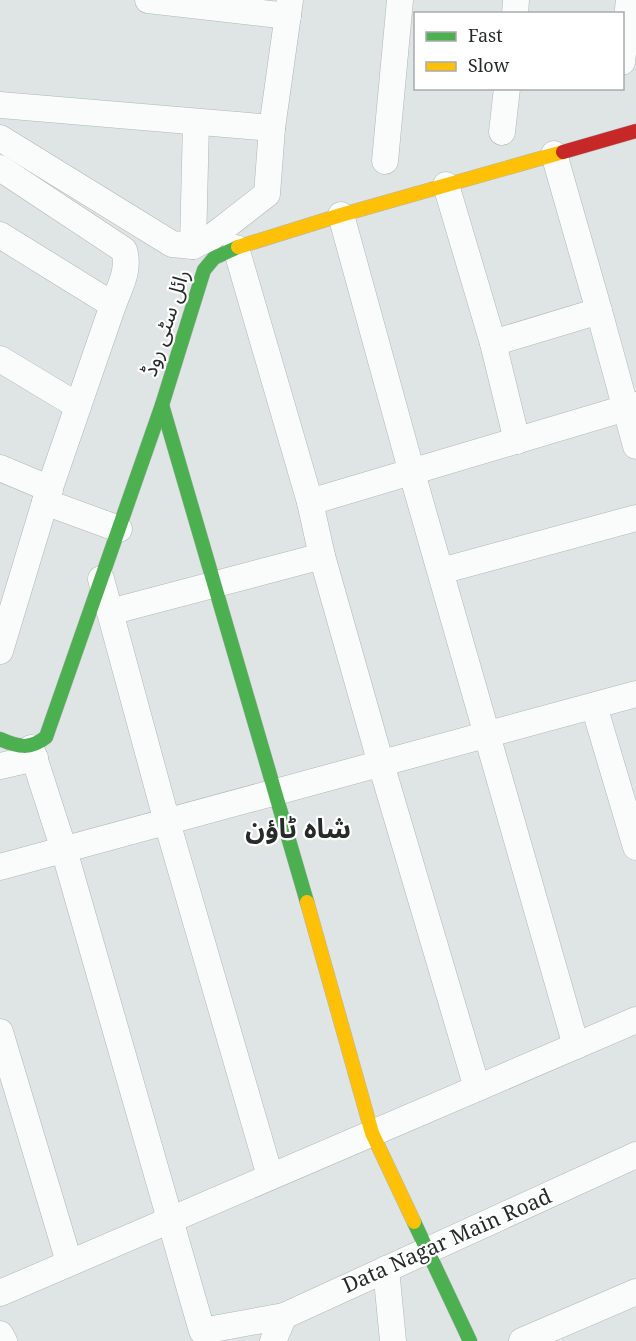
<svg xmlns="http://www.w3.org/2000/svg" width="636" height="1341" viewBox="0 0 636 1341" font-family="'Noto Serif','Noto Sans Arabic',serif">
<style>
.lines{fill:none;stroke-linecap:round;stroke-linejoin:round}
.street-casing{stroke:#b1b6b5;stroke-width:27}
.fast-casing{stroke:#b1b6b5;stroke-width:15}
.slow-casing{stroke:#b1b6b5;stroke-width:15}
.jam-casing{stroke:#b1b6b5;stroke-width:15}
.street{stroke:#fafbfb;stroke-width:26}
.fast{stroke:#4caf50;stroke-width:14}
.slow{stroke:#ffc107;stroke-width:14}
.jam{stroke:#c62828;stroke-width:14}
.labels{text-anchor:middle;stroke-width:4.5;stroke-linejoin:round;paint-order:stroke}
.street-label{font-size:21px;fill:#262b2a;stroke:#fff}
.district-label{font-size:27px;font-weight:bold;fill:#262b2a;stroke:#fff}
</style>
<rect width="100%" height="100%" fill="#dee5e4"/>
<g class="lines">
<g class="street-casing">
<g id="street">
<polyline points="148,0 288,16"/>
<polyline points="515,14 516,0"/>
<polyline points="622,62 629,0"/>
<polyline points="0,105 272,128"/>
<polyline points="502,132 507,88"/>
<polyline points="0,138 172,244 193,246 213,236 267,194 272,128 290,0"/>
<polyline points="385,161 400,0"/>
<path d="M0 168 124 250C130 270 120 286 113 305"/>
<polyline points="446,185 493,343 599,311 554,154"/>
<polyline points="341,215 412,473 576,1046"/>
<polyline points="0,235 113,305 45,502 119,529"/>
<polyline points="193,246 196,122"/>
<polyline points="236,248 310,502 322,556 381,764 477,1088"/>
<polyline points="599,311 636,446"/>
<polyline points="493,343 517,441"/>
<polyline points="0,359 78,406"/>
<polyline points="0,468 50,489"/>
<polyline points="310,502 636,405"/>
<polyline points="441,571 636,518"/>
<polyline points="101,579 167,822 270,1176"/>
<polyline points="110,612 322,556"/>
<polyline points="0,651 45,502"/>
<polyline points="594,706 636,847"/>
<polyline points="31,748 64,850 202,1331 284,1316"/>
<polyline points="0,766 35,758"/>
<polyline points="0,867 636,694"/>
<polyline points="0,1032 69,1262"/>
<polyline points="386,1269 393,1341"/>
<polyline points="0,1293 636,1020"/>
<polyline points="0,1334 4,1341"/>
<polyline points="273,1341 284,1316 636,1155"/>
<polyline points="522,1341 636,1292"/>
</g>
</g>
<g class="fast-casing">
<g id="fast">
<polyline points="162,405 307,902"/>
<path d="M0 739C18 747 30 750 46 737L162 405 204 270 214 258 238 247"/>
<polyline points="414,1222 470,1341"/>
</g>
</g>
<g class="slow-casing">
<g id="slow">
<polyline points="238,247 341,215 563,152"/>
<polyline points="307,902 372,1133 414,1222"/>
</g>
</g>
<g class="jam-casing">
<polyline id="jam" points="563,152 636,131"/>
</g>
<use href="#street" class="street"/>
<use href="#fast" class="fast"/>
<use href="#slow" class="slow"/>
<use href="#jam" class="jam"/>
</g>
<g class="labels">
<g class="street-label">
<text transform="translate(166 323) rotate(-72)" y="7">رائل سٹی روڈ</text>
<text transform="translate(447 1241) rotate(-24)" y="7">Data Nagar Main Road</text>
</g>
<g class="district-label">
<text x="298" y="838">شاہ ٹاؤن</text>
</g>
</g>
<rect x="414" y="12" width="210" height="78" fill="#ffffff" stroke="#a8aaaa" stroke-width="1.5"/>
<rect x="426" y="32" width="30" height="9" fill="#4caf50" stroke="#a8aaaa" stroke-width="1.5"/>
<text x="468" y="42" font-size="18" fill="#262b2a">Fast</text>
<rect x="426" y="62" width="30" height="9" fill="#ffc107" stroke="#a8aaaa" stroke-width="1.5"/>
<text x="468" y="72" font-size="18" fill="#262b2a">Slow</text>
</svg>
